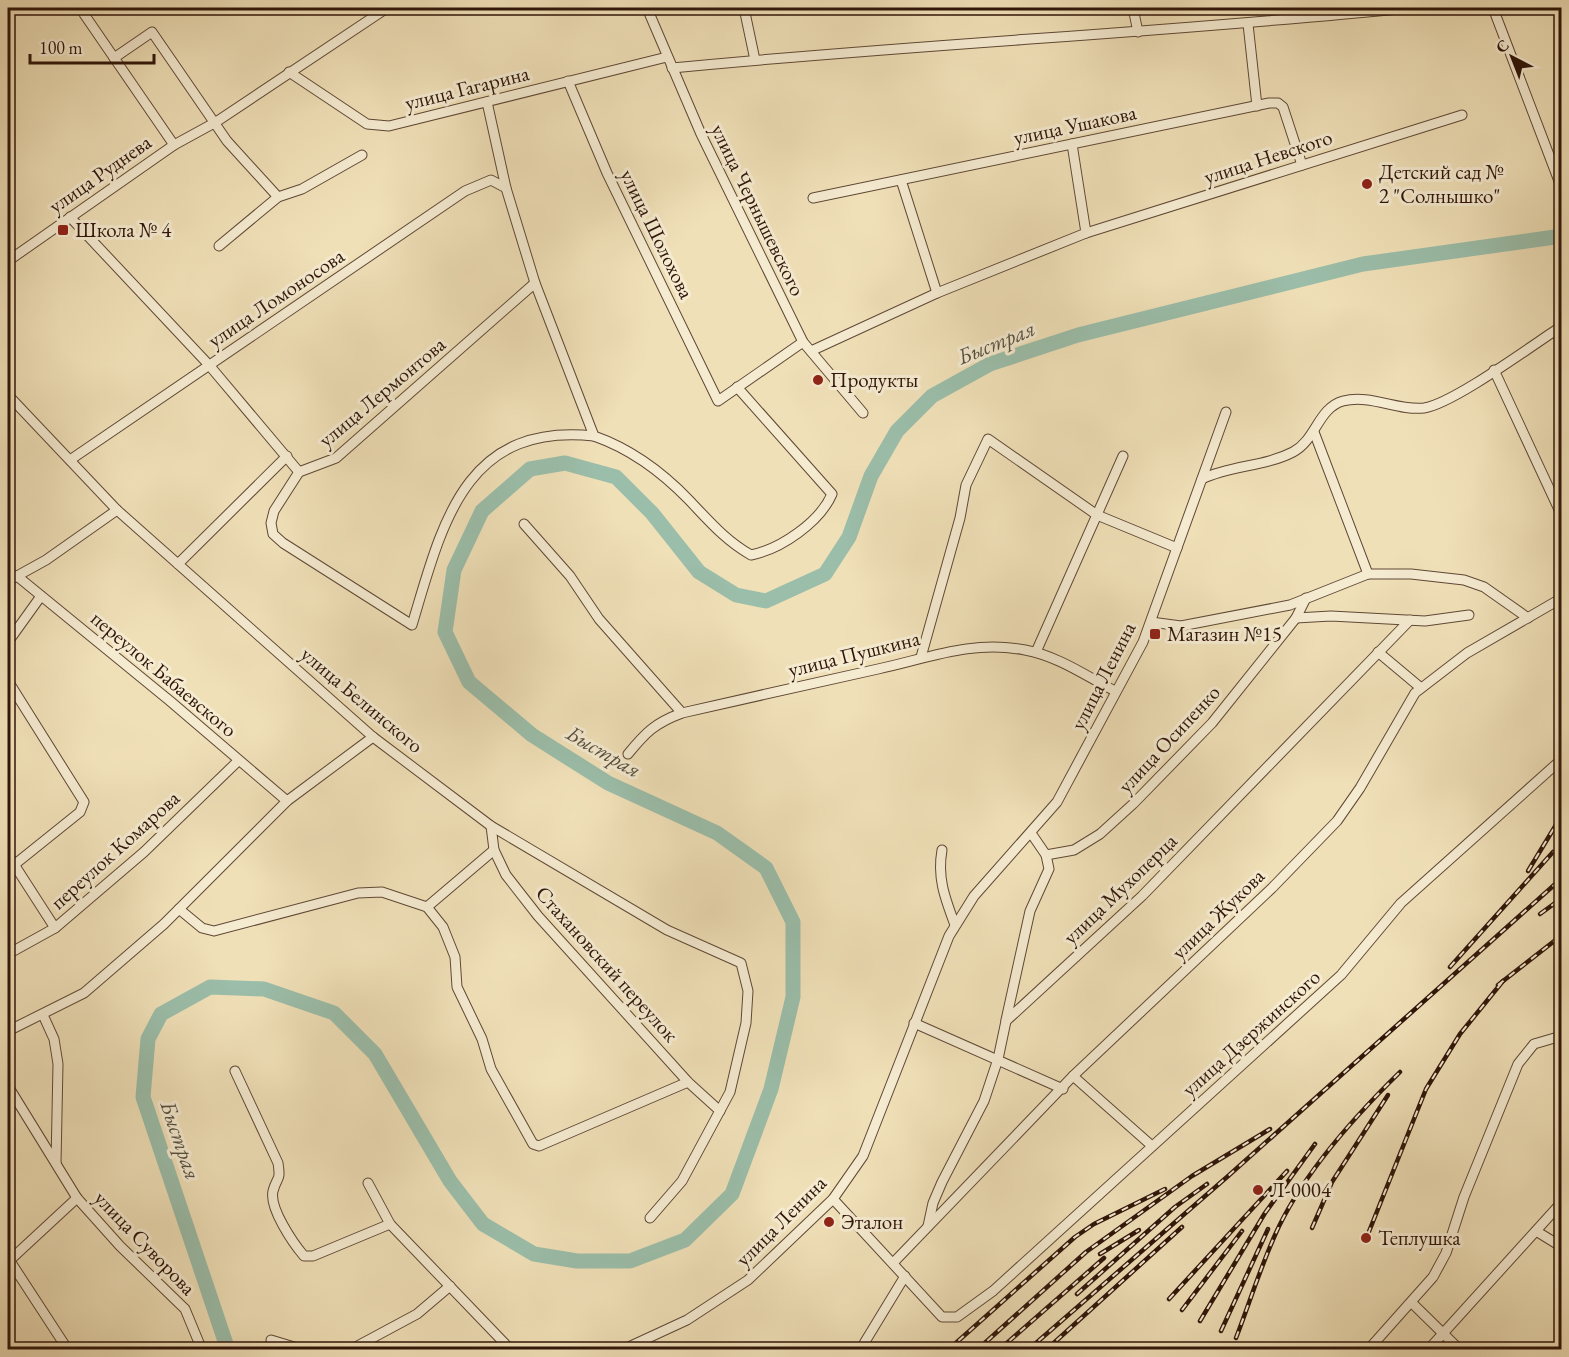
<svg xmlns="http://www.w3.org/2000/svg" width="1569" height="1357" viewBox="0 0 1569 1357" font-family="'EB Garamond',serif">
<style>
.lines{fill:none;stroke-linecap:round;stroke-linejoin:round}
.river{stroke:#9bbeaa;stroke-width:15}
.minor-casing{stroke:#5f4835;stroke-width:11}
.minor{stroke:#f5ebd1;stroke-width:9}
.rail-casing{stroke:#2f1509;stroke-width:4.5}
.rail{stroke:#f5ebd1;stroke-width:2;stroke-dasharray:7;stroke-linecap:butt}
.poi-dot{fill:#8f2418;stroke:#f5ebd1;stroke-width:2}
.labels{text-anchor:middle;stroke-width:6;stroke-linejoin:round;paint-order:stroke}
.street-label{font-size:21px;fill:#2f1509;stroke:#f5ebd1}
.poi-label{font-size:21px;fill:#2f1509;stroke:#f5ebd1;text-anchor:start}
.water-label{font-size:22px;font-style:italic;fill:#555041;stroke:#f5ebd1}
</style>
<rect width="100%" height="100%" fill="#f0e0b8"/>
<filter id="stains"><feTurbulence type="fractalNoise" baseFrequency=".00333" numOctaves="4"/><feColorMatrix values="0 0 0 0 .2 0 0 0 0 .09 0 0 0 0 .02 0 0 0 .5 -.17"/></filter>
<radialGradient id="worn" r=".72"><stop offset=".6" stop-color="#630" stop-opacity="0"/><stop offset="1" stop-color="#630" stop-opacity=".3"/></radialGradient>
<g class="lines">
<polyline class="river" points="228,1350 143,1097 148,1039 161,1014 210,987 264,989 334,1013 375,1054 450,1181 483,1224 534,1254 577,1261 630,1261 685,1240 732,1194 771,1089 793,997 793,922 766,868 717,833 608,783 532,735 469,682 445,632 454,570 482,511 530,469 565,463 616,477 652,513 699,572 736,595 766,601 825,574 849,537 871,476 897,431 932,396 990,364 1078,335 1363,264 1562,236"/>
<g class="minor-casing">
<g id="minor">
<polyline points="647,8 701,134 803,342 863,413"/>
<polyline points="744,8 755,60"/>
<polyline points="1133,8 1138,32"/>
<polyline points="1493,8 1562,189"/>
<polyline points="84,14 174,145"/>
<polyline points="1248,24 1257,106"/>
<polyline points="114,58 152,32 227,141 278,197"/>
<path d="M672 68C917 44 1163 33 1408 8"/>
<polyline points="289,72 367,124 389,126 667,57"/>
<polyline points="568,81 607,173 718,401 803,342"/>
<path d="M487 102 506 188 535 283 594 436C631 449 662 472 689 500 709 521 726 541 751 555 781 549 820 522 832 494L737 387"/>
<polyline points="1072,144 1086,233"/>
<polyline points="901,180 937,293"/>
<polyline points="813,198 1269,103 1278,103 1283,107 1302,165"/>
<polyline points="70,217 209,365 299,472"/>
<polyline points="219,246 278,197 302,189 362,155"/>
<polyline points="8,261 174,145 216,122 387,8"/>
<path d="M535 283 336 458 299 472 274 511 271 523 273 534 283 543 412 625C442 525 464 422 594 436"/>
<polyline points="811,351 937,293 1086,233 1462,115"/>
<polyline points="1494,370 1562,516"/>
<polyline points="8,395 117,510 373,737 491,826 667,930 741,963 748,991 746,1023 730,1092 682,1181 650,1218"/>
<polyline points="1314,432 1368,574"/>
<polyline points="70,460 465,191 491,180 506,188"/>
<path d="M1202 479C1231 465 1264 467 1293 452 1316 440 1318 408 1343 401 1371 394 1397 411 1424 408 1453 404 1534 344 1562 326"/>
<polyline points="524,524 570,576 599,619 682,713"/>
<polyline points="178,564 287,456"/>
<polyline points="17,576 170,701 287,801"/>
<polyline points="8,581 46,560 117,510"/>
<polyline points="1296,618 1331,616 1425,621 1469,615"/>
<polyline points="1151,622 1181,626 1290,605 1368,574 1411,574 1464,580 1484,587 1528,618"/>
<polyline points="8,642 41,596"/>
<polyline points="1036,652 1123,456"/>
<polyline points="1378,652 1421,688"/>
<polyline points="921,657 960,518 966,485 988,439 1097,515 1177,548"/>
<polyline points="8,681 84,802 80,812 14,865"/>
<path d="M628 754C646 732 655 723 682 713 747 698 812 684 878 669 929 658 971 640 1025 650 1058 656 1086 676 1115 691"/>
<polyline points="491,826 494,850 506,875 538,916 688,1082 720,1111"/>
<path d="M942 850C937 878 945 898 955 925"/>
<polyline points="8,855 55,928"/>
<polyline points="1046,855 1074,850 1100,834 1133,804 1212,723 1296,618 1306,598"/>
<polyline points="427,907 494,850"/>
<polyline points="179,909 202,928 214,931 358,893 382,892 427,907 443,927 455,957 457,987 482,1039 491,1069 533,1144 539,1146 688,1082"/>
<polyline points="8,954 55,928 144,852 238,761"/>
<polyline points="43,1015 54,1039 58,1064 56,1163"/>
<polyline points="1006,1020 1030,911 1049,869 1046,855 1031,833"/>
<polyline points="914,1023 1063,1089"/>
<polyline points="8,1031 84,993 164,924 287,801 373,737"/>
<path d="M235 1071 278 1163C281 1182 277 1176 273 1191 269 1208 293 1243 304 1256H313L390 1224"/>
<polyline points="1073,1076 1152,1146"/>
<polyline points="8,1086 77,1198 120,1246 185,1309 202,1350"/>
<polyline points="368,1183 390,1224 511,1350"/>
<polyline points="833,1199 942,1317 957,1317 993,1291 1341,975 1401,903 1562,759"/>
<polyline points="928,1226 933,1203 942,1182 984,1101 998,1059 1006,1021 1142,896 1410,620"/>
<polyline points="1536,1231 1562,1247"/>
<polyline points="8,1258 68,1350"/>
<polyline points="9,1261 77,1198"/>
<polyline points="894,1262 1073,1076 1272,888 1337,821 1360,788 1415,693 1467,653 1562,598"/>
<polyline points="1412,1303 1460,1350"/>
<polyline points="271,1340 304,1350"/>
<polyline points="350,1350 417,1314 450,1286"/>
<polyline points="622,1350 687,1320 748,1280 833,1199 863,1156 949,936 974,896 1057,802 1143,642 1226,412"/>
<polyline points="860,1350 905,1276"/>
<polyline points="1368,1350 1433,1277 1446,1253 1464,1197 1518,1064 1534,1044 1558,1037"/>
<polyline points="1428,1350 1562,1202"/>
</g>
</g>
<use href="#minor" class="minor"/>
<g class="rail-casing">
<g id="rail">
<polyline points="1528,871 1562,815"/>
<polyline points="1540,914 1562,898"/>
<polyline points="1450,967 1553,852"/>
<polyline points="1498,985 1562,935"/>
<polyline points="1312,1228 1332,1182 1388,1095"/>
<polyline points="1368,1234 1426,1089 1460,1034 1503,981"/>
<polyline points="1100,1254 1139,1230"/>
<polyline points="1077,1294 1175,1207 1207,1184"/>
<polyline points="1169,1299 1287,1171"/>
<polyline points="1182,1310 1242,1231"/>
<polyline points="1200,1321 1265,1213 1315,1144"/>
<polyline points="1221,1331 1268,1229"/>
<path d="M1236 1338C1249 1304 1260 1269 1275 1235 1301 1176 1354 1117 1400 1072"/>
<polyline points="948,1350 1075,1237 1094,1224 1165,1189"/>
<polyline points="977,1350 1086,1252 1192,1176 1270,1129"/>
<polyline points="999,1350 1104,1258"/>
<polyline points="1028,1350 1227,1177 1562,878"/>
<polyline points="1046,1350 1182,1227"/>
</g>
</g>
<use href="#rail" class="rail"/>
</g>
<g class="poi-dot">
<circle cx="1367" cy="184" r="6"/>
<rect x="57" y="224" width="12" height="12" rx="3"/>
<circle cx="818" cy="380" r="6"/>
<rect x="1149" y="628" width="12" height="12" rx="3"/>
<circle cx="1258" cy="1190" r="6"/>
<circle cx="829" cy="1222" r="6"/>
<circle cx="1366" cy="1238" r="6"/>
</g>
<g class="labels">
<g class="street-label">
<text transform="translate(467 88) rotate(-14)" y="7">улица Гагарина</text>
<text transform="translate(1075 125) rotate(-12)" y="7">улица Ушакова</text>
<text transform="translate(1268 157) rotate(-18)" y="7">улица Невского</text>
<text transform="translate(100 174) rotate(-35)" y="7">улица Руднева</text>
<text transform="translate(758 210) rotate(64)" y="7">улица Чернышевского</text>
<text transform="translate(657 234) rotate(64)" y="7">улица Шолохова</text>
<text transform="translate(276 298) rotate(-34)" y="7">улица Ломоносова</text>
<text transform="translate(382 392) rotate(-40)" y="7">улица Лермонтова</text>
<text transform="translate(854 654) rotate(-14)" y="7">улица Пушкина</text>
<text transform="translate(164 674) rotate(40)" y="7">переулок Бабаевского</text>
<text transform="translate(1103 676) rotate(-63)" y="7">улица Ленина</text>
<text transform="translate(362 700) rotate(40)" y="7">улица Белинского</text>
<text transform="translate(1169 739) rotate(-47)" y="7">улица Осипенко</text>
<text transform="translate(115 850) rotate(-42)" y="7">переулок Комарова</text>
<text transform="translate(1120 889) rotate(-44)" y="7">улица Мухоперца</text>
<text transform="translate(1218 914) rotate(-44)" y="7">улица Жукова</text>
<text transform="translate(607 964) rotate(48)" y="7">Стахановский переулок</text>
<text transform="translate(1251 1033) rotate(-42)" y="7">улица Дзержинского</text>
<text transform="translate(781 1221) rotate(-45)" y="7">улица Ленина</text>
<text transform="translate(145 1243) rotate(46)" y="7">улица Суворова</text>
</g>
<g class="poi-label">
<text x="1379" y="179">Детский сад №<tspan x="1379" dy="24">2 "Солнышко"</tspan></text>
<text x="75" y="237">Школа № 4</text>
<text x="830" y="387">Продукты</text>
<text x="1167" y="641">Магазин №15</text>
<text x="1270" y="1197">Л-0004</text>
<text x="841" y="1229">Эталон</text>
<text x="1378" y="1245">Теплушка</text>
</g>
<g class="water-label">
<text transform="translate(996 342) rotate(-22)" y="8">Быстрая</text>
<text transform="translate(604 751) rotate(30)" y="8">Быстрая</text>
<text transform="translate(181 1140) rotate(71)" y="8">Быстрая</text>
</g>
</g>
<rect width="1569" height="1357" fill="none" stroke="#f0e0b8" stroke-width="30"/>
<rect x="9" y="9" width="1551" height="1339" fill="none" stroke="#2f1509" stroke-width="3"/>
<rect x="15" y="15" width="1539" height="1327" fill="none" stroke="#2f1509" stroke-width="1.5"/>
<g transform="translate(1512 57) rotate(318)" stroke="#f5ebd1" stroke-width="4.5" paint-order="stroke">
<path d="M0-4.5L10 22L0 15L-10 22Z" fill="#2f1509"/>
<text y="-9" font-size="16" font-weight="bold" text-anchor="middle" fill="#2f1509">С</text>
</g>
<path d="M30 54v9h124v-9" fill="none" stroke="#2f1509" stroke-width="3"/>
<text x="39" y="54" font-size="18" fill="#2f1509" stroke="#f5ebd1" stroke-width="4.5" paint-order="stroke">100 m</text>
<rect width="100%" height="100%" filter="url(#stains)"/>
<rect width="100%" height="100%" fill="url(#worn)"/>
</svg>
